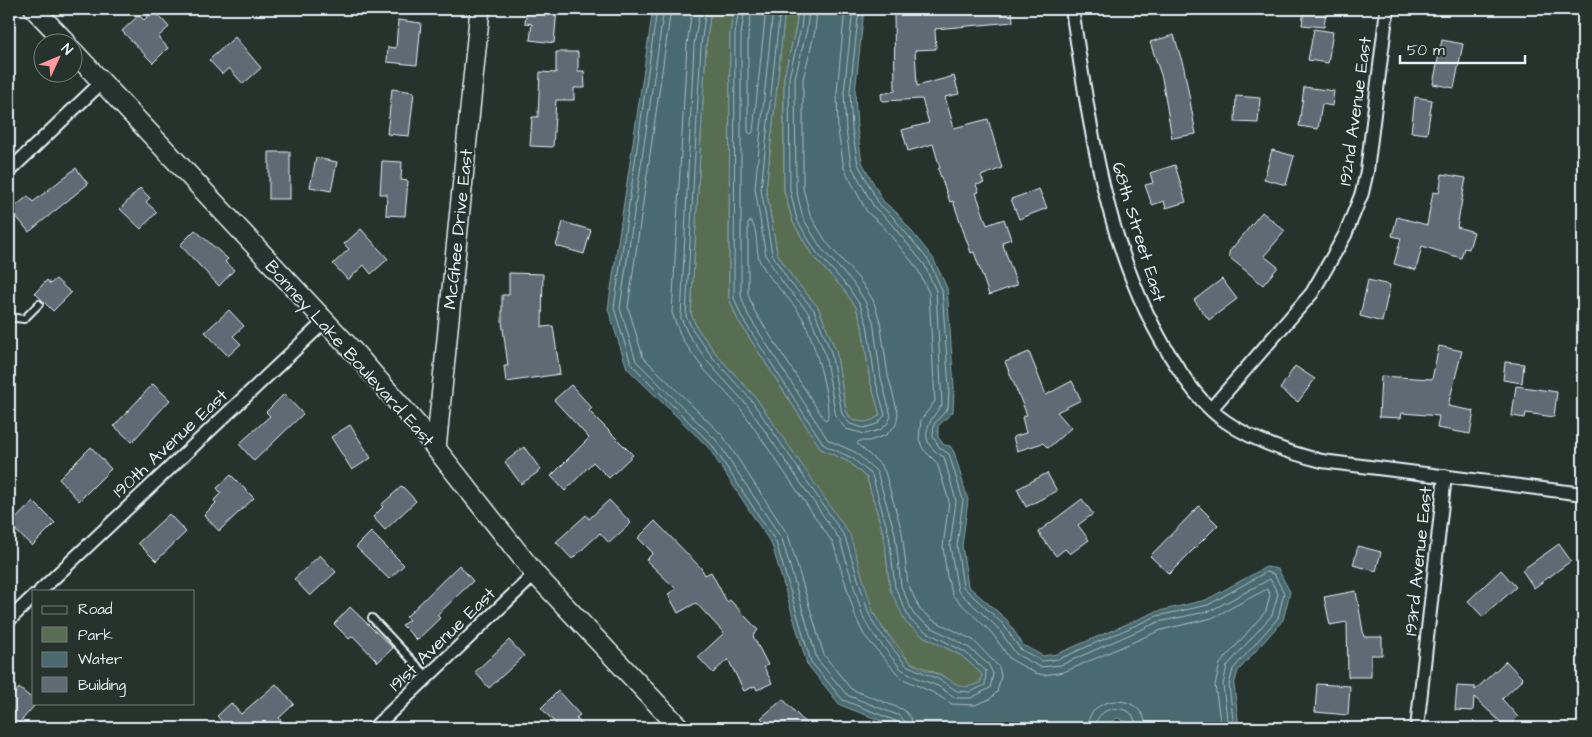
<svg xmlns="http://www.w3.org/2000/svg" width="1592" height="737" viewBox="0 0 1592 737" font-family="'Architects Daughter',sans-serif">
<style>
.green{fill:#586e52;stroke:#a0b0a5}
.water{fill:#4a6a70;stroke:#89a0a6}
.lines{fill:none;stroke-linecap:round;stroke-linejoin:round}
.shore{stroke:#a9bbc2;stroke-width:1}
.building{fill:#606a74;stroke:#e8f1f8}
.lane-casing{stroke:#e8f1f8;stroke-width:10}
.street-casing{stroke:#e8f1f8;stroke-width:16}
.secondary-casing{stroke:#e8f1f8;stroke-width:22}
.lane{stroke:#26332d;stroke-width:6}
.street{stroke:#26332d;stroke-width:12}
.secondary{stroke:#26332d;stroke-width:19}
.labels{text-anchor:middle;stroke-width:4;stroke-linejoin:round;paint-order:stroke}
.street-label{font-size:18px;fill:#e8f1f8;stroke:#26332d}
</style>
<rect width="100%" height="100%" fill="#26332d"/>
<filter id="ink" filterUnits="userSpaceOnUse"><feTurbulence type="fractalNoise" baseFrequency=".02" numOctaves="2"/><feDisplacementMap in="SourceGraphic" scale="10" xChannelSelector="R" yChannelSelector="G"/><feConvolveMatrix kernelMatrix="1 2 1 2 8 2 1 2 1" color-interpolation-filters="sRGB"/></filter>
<g filter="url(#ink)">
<g class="green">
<polygon points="711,9 734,9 730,33 729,298 738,320 821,449 849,462 867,478 884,536 890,589 923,636 962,656 982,674 981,682 968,688 959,687 943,676 910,662 879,623 787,445 756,398 717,355 697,328 691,314 706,46"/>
<path d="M785 9H798L796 27 784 77V191L793 222 812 255 844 290 856 307 862 325 870 380 880 415C871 423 864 423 852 420L846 411 836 351 818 307 792 277 777 253 766 189Z"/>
</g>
<path class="water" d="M653 9H711L706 46 691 314 697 328 717 355 756 398 850 535 873 612C881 626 897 652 910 662 919 670 932 671 942 676 960 684 960 692 981 682L982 674 962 656 923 636 906 623 890 589 884 536 867 478 849 462 821 449 738 320 729 298 730 33 734 9H785L766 189 777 253 792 277 818 307 836 351 846 411 852 420C863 423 871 423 880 415L870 380 862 325 856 307 844 290 812 255 793 222 784 191V77L796 27 798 9H864L855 93 857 129 862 162 883 201 896 212 933 258 947 288 954 388 953 412 938 426V437L944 445 950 446 954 452 968 500 962 546 968 586 1007 620 1023 645 1043 656 1057 654 1155 612 1206 600 1266 567 1278 569 1290 592 1283 620 1238 671 1234 685 1239 728H1128L1124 721 1117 718 1103 728H900L840 705 807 664 772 545 708 447 627 368 608 309Z"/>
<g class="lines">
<g class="shore">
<polyline points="657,9 614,308 631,364 712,445 776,542 811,662 843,700 896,721 899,728"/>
<polyline points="664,9 620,308 636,361 717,441 782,539 817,659 847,695 900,716 905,722 906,728"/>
<polyline points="671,9 628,307 643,357 723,436 788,535 824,655 851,689 904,710 911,718 913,728"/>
<polyline points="692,9 687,45 672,313 682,339 702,367 741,409 833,543 856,618 864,635 901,678 934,693 952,704 975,705 990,699 997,692 1001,676 999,667 973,640 933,620 920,610 908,584 902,532 885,472 880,464 857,444 859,441 869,441 886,435 896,425 898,413 888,376 880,321 873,300 859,279 827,243 810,215 803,188 803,79 815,31 817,9"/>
<polyline points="700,9 694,45 681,318 688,334 708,362 747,405 840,540 863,617 870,630 901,669 919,679 938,686 956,698 971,698 990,688 993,674 989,665 968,647 929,626 914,615 901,586 895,533 877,472 855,452 828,440 748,315 741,296 741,34 745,9"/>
<polyline points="706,9 701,45 686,316 693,330 713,358 752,401 845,537 869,614 875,626 906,665 940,680 957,691 970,692 985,685 986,671 965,652 925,631 910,620 895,587 889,535 872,475 852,458 824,445 742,318 734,298 735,34 739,9"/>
<polyline points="752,9 748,35 748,132 751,134 753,132 766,9"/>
<polyline points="773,9 755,188 766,256 783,283 809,313 825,354 836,417 846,429 865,434 880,430 888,423 891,416 881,378 873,321 865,301 853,283 821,248 803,218 796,189 795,78 807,29 809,9"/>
<polyline points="780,9 761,189 772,254 788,280 814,310 831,352 842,414 850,424 864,428 877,424 885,415 875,379 867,324 860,305 848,287 816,252 797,220 790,190 789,77 801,28 803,9"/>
<polyline points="845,9 837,92 838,131 844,168 867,212 882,225 917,268 929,293 935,401 921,420 919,439 923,449 937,463 949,501 943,547 947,577 953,596 992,633 1010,659 1035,673 1044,675 1064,672 1161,630 1212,618 1267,589 1270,595 1266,611 1220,664 1215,685 1221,728"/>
<path d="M853 9 844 92 846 130 851 165 874 207 888 220 924 264 936 291 942 405C927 423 916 442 944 457L956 501 950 546 958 591 998 628 1016 654 1040 667 1061 665 1158 622 1210 611 1270 579 1278 594 1272 615 1227 666 1223 685 1228 728"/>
<polyline points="859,9 850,92 852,129 858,164 879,204 892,216 929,261 942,290 949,388 948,408 934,424 933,437 940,448 949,454 963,500 957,546 963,587 1003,624 1020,649 1042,661 1059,659 1157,616 1208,605 1266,572 1274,574 1284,593 1278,618 1233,669 1229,685 1234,728"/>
<path d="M751 221C759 231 755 250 760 262 771 283 790 297 802 317 812 333 833 405 827 420L824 419 755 312 748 294V224Z"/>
<path d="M1087 728C1088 693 1145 691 1146 728"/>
<path d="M1095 728C1096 709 1118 703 1132 714L1138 728"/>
</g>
</g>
<g class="building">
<polygon points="527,9 557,9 554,43 530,40 532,24 525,23"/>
<polygon points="951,9 1012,9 1013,22 935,29 936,49 915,50 917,86 954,76 959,94 945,97 954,128 988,119 1002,168 981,176 984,183 976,185 979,192 976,193 987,225 1004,219 1011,239 1002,242 1017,285 989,295 974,252 971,253 953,201 950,202 938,169 940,168 933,144 908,151 902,130 929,123 922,99 882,101 881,94 895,91 894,13"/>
<polygon points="1304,9 1326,11 1324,27 1302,25"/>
<polygon points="154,10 169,27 158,37 168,48 153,63 122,31 139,15 144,20"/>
<polygon points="398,20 421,23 417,65 387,62 388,47 396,48"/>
<polygon points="1314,29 1333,32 1328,63 1308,60"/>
<polygon points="1174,35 1184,68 1196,134 1172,138 1162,78 1150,42"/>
<polygon points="235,37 261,68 243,84 229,68 222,74 209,60"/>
<polygon points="1442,40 1463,44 1454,88 1433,84"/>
<polygon points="556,52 578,52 578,71 584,71 585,88 574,88 574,100 556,100 553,147 530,146 532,117 538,117 540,72 556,73"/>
<polygon points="1304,87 1334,91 1332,106 1322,104 1318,129 1299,126"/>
<polygon points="392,89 414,92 409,136 387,134"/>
<polygon points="1236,96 1260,98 1258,123 1235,122"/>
<polygon points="1415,97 1432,100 1427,134 1411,132"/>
<polygon points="1272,150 1294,156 1286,185 1264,179"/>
<rect x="269" y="152" width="21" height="47"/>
<polygon points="316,158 337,162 331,191 310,187"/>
<polygon points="382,161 402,162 401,180 408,181 405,216 386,215 387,194 380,194"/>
<polygon points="1175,165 1186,202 1166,208 1164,201 1152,205 1145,185 1153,183 1150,173"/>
<polygon points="76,168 88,184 29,232 11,210 28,196 33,202"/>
<polygon points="1442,174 1466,178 1457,227 1474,232 1469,249 1464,248 1461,258 1422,246 1416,270 1394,264 1401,238 1392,236 1397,217 1427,225 1433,192 1439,193"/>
<polygon points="140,188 150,198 146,202 157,212 141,229 120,209"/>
<polygon points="1039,189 1047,208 1019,219 1011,199"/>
<polygon points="1262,212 1285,231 1264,256 1278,267 1263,285 1229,257 1229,252"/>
<polygon points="563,222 591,230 584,254 556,246"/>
<polygon points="361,229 388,259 371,274 364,265 348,280 333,264 349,249 344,244"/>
<polygon points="195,230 228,259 225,262 234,270 219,286 180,245"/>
<polygon points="509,273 543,274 542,327 553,326 560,374 506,382 504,366 508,366 502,321 502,295 509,295"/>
<polygon points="56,279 71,293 53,311 35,293 47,280 50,284"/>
<polygon points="1222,279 1237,299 1209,320 1194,300"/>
<polygon points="1368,280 1390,285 1382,322 1360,316"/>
<polygon points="229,310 244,326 233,336 241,344 228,356 205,332"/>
<polygon points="1439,346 1462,351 1448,406 1474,411 1470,434 1437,428 1439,416 1402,413 1401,418 1379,417 1381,376 1432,379"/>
<polygon points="1029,352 1046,395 1072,381 1081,400 1057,412 1071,428 1048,448 1043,443 1017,451 1013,437 1026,433 1022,417 1027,415 1005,362"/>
<polygon points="1505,362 1524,364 1522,383 1503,380"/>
<polygon points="1295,366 1315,379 1298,402 1280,389"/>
<polygon points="153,384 170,400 132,442 114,426"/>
<polygon points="571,385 592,408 589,411 633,455 609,478 593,462 565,491 551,476 589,438 554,400"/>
<polygon points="1516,386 1557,392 1554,417 1526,413 1525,418 1512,416"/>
<polygon points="284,394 303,414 254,461 239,444 270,416 266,412"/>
<polygon points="350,425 371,458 352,470 331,437"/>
<polygon points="91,447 111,469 79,501 59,479"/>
<polygon points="524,447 541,470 521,484 505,462"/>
<polygon points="1047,473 1057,491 1026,507 1017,489"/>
<polygon points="231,475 254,498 219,531 204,515 216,503 214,500 221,493 217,488"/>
<polygon points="402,486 416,501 385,530 373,517 383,507 381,505"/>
<polygon points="1082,499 1093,514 1078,525 1089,540 1070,554 1065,549 1056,556 1038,532"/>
<polygon points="609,500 631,523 609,543 600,533 572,559 556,542 586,515 589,519"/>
<polygon points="33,501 55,523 32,546 10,525"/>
<polygon points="1199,506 1218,525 1169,574 1150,556"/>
<polygon points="169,514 186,532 156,561 138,543"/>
<polygon points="655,521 701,568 705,575 711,572 727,602 730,600 758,630 753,636 768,665 764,667 772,683 757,690 755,686 744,691 728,659 713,673 698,657 724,633 696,603 678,613 668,594 676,589 646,560 653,553 638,538"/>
<polygon points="371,532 404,565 389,579 356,547"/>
<polygon points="1559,544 1571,561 1534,588 1522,570"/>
<polygon points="1358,546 1381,552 1376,571 1353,565"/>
<polygon points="320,555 336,572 310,596 294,579"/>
<polygon points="459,565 473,581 437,615 440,618 417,640 402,625 409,620 406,617"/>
<polygon points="1501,570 1516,587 1483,617 1468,601"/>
<polygon points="1356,591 1364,637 1382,637 1382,655 1371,655 1371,677 1348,677 1347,622 1330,625 1324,597"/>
<polygon points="350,607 393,648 378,662 353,636 349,639 334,624"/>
<polygon points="509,640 524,656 489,688 475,672"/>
<polygon points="1506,661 1523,679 1502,699 1518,717 1507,728 1474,697 1473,711 1455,710 1457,686 1475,687 1475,690"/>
<polygon points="276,684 294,704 279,718 288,728 225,728 227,727 217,716 231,703 241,714"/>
<polygon points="1317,684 1350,686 1348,715 1315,712"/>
<polygon points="19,688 34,700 34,706 15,728 9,728 9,700"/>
<polygon points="558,691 580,715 576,718 585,728 560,728 541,708"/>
<polygon points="783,699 810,728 771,728 761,718"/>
</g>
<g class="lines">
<g class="lane-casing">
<g id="lane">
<polyline points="9,317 24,319 39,304"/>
<polyline points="372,618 428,677"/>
</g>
</g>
<g class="street-casing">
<g id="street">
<path d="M1072 9C1091 132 1107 262 1178 368 1190 387 1206 408 1225 421 1253 441 1290 453 1322 461L1583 494"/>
<polyline points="9,171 102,82"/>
<polyline points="1211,409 1312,293 1345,235 1362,193 1367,171 1387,9"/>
<polyline points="40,591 325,321"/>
<polyline points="9,620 34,596"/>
<polyline points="374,728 535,574"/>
<polyline points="1417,728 1445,476"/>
</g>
</g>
<g class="secondary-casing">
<g id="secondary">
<polyline points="34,9 66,42"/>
<polyline points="72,50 355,353 419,427 535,574 680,728"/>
<polyline points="436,449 480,9"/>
</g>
</g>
<use href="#lane" class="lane"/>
<use href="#street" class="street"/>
<use href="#secondary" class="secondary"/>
</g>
</g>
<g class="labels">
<g class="street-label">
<text transform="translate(1355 111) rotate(-82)" y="6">192nd Avenue East</text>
<text transform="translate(458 229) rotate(-84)" y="6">McGhee Drive East</text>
<text transform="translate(1139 232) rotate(73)" y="6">68th Street East</text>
<text transform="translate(350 353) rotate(48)" y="6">Bonney Lake Boulevard East</text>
<text transform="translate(170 443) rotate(-43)" y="6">190th Avenue East</text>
<text transform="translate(1418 561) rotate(-84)" y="6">193rd Avenue East</text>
<text transform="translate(442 639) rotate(-44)" y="6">191st Avenue East</text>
</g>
</g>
<rect width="1592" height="737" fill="none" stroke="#26332d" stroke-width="30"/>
<rect x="15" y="15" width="1562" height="707" fill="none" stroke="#e8f1f8" stroke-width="2" filter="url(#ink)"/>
<rect x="32" y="590" width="162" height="115" fill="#26332d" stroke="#747f7e"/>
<rect x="42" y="606" width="25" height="8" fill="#26332d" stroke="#747f7e"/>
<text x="78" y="614" font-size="15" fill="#e8f1f8">Road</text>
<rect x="42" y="627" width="25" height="15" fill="#586e52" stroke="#747f7e"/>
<text x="78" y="640" font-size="15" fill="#e8f1f8">Park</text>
<rect x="42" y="652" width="25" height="15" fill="#4a6a70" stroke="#747f7e"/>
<text x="78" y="664" font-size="15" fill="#e8f1f8">Water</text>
<rect x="42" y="677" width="25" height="15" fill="#606a74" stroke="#747f7e"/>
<text x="78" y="690" font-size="15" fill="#e8f1f8">Building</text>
<g transform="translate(58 58) rotate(46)"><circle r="24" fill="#26332d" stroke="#747f7e"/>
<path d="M0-4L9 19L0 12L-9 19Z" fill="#ff9aa2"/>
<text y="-8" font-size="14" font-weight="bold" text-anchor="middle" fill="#e8f1f8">N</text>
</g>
<path d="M1400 55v8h125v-8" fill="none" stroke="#e8f1f8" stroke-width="2.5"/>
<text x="1407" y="55" font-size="15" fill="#e8f1f8" stroke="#26332d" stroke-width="4" paint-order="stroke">50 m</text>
</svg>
